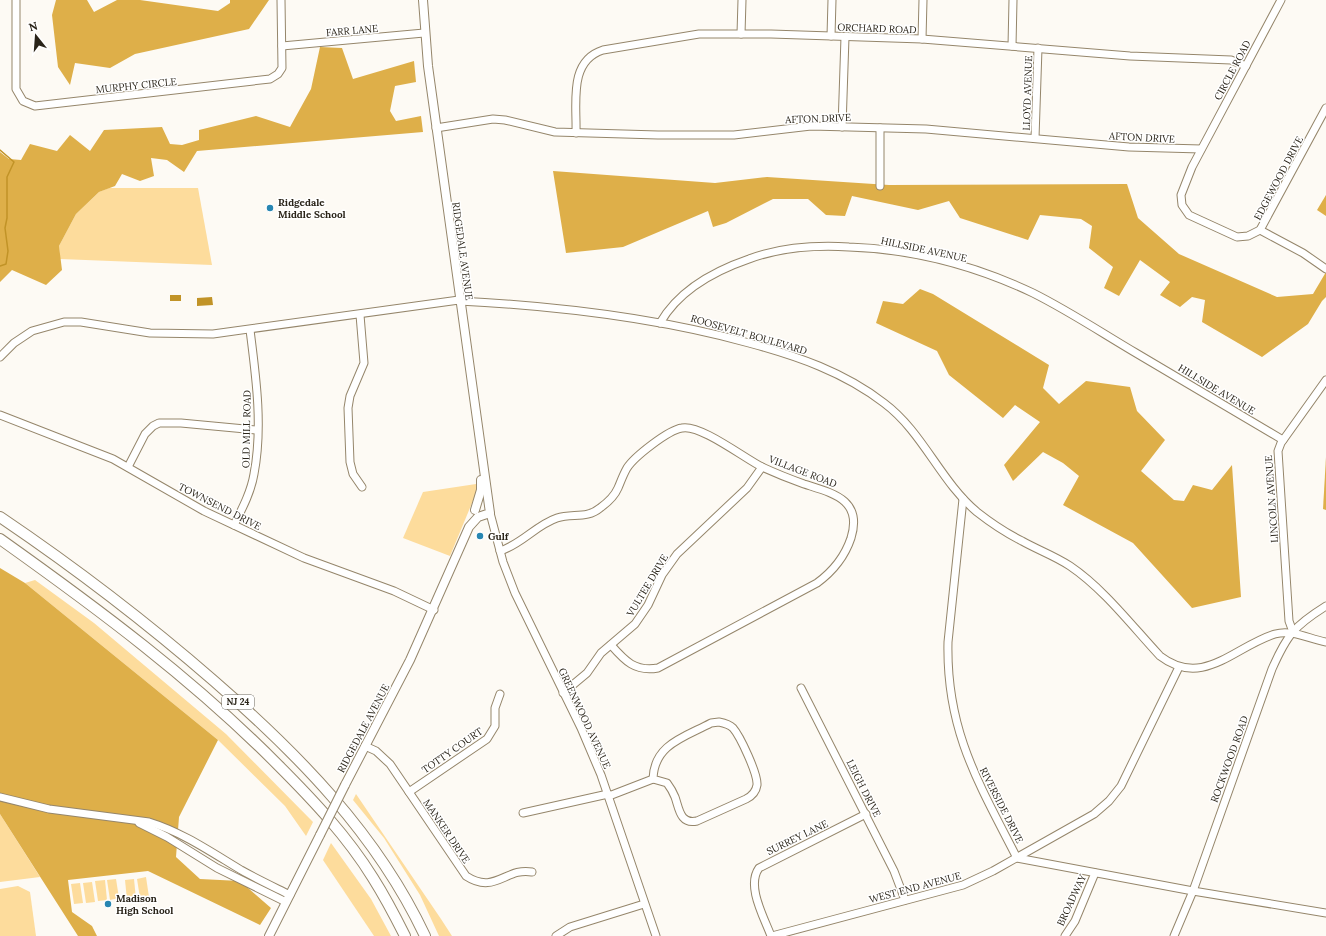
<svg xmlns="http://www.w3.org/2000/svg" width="1326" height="936" viewBox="0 0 1326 936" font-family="Lora,serif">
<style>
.green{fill:#fddc9c}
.forest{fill:#deaf49}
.water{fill:#c19327}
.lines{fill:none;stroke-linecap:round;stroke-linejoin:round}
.stream{stroke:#c19327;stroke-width:1.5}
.minor-casing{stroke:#95866b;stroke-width:9}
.major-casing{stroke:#95866b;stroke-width:10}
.highway-casing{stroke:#95866b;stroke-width:12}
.minor{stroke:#fff;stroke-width:7}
.major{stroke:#fff;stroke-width:8}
.highway{stroke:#fff;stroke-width:10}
.major-bridge-casing{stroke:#95866b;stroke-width:10;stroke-linecap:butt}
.major-bridge{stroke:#fff;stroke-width:8}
.poi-dot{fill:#2786b2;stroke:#fff;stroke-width:1.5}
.labels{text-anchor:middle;stroke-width:3;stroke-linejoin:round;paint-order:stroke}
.shield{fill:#fff;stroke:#6a665e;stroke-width:1}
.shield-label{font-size:9px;font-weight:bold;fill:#2a2419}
.street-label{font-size:10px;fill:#2a2419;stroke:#fff}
.poi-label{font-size:10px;font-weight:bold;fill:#2a2419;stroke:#fff;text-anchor:start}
</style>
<rect width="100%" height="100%" fill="#fdfaf4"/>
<g class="green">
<polygon points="109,188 198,188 212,265 60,259 59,246 76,214 99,192"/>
<polygon points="476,484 477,491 450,556 403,538 423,492"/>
<polygon points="35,580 94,623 226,734 313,822 306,836 285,806 218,740 25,583"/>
<polygon points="356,794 441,919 452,936 439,936 420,895 384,838 353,800"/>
<polygon points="0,814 40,877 0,882"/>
<polygon points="331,843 371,899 391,936 374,936 323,860"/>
<polygon points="146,877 149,897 140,898 137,879"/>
<polygon points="116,879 119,898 110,900 107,880"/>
<polygon points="134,879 136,899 127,900 125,880"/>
<polygon points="105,880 107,900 98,901 95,881"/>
<polygon points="92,882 95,902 86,903 83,883"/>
<polygon points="80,883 83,903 74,904 71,884"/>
<polygon points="18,886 30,892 36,936 0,936 0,889"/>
</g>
<g class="forest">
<polygon points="56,0 87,0 94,12 117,0 140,0 218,11 230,3 230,0 269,0 249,29 135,54 110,68 75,63 70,85 58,67 52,15"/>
<polygon points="320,47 342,48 353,79 414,61 416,82 395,86 390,111 396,121 421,116 423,132 197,151 184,172 167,160 151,158 154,176 140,181 122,174 115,186 99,192 76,214 59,246 62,270 46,285 12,270 0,282 0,152 9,159 21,160 30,144 57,151 70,135 90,151 104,130 162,127 170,144 182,145 199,140 199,130 256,116 290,127 311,89"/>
<polygon points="553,171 715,183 767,177 889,185 1127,184 1138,218 1179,254 1277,297 1313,294 1326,272 1326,297 1322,301 1308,324 1262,357 1202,322 1205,300 1192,297 1180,307 1160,295 1170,282 1140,260 1119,296 1104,288 1113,267 1089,248 1092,226 1081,219 1040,215 1028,240 960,218 949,201 918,210 852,196 845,216 826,215 808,199 773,199 726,223 713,227 708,211 623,247 566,253"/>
<polygon points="1326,195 1326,216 1317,210"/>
<polygon points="920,289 933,294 1049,365 1043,388 1059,404 1086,381 1130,387 1137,411 1165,440 1141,471 1174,500 1184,501 1193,485 1212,490 1232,465 1241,597 1192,608 1133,543 1063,505 1079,476 1063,463 1043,452 1013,481 1004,465 1040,422 1015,405 1003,418 949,375 937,351 876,323 883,301 903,304"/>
<polygon points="1326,457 1326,510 1323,509"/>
<polygon points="0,568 25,583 218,740 179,817 176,857 200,879 240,881 271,908 260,925 148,871 68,880 72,912 92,926 97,936 78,936 0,814"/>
</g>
<g class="water">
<rect x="170" y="295" width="11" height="6"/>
<polygon points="212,297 213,305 197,306 197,298"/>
</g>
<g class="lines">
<polyline class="stream" points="0,150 14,162 7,177 7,218 5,228 8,251 6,264 0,266"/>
<g class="minor-casing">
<g id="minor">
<polyline points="16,0 16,89 23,101 35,106 270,79 278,74 282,68 281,0"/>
<polyline points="1281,0 1192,167 1181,195 1182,205 1189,215 1237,237 1248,236 1260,230 1326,108"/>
<polyline points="741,34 742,0"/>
<polyline points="831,36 832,0"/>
<polyline points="922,39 923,0"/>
<polyline points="282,46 424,33"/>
<polyline points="1012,46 1013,0"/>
<polyline points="842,127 845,37"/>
<polyline points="436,128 493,119 505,120 555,132 658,135 734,135 811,126 926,129 1129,147 1201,149"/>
<path d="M576 133C577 104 568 61 603 50L699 34H771L922 39 1130 56 1231 60 1246 66"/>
<polyline points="1035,138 1038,48"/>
<polyline points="880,186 880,128"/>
<polyline points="1260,230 1303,253 1326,269"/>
<path d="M459 301C557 306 654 317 749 343 797 356 844 372 884 403 923 432 940 481 977 512 991 523 1006 533 1022 541 1038 550 1055 556 1070 566 1104 589 1132 626 1160 656 1203 689 1235 646 1275 634 1292 629 1309 639 1326 642"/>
<polyline points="360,315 364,363 350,396 348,408 350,462 353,474 362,487"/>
<path d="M660 323C679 290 714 271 749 259 781 247 815 245 849 247 912 249 976 266 1033 293 1069 311 1102 333 1136 353 1185 382 1234 411 1283 440"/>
<polyline points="0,357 14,343 32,331 64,322 81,322 150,333 213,334 459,300"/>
<polyline points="0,415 113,459 204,511 304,558 394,591 434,610"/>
<polyline points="128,467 145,434 153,426 159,423 181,423 257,430"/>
<path d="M963 499 948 642C946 730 978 782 1017 858L1193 891 1326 913"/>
<polyline points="490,513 503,562 515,593 581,728 601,775 656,936"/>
<path d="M234 525C242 509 251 492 254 474 263 427 256 377 250 330"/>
<path d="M500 551C522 544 536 525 557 518 572 513 587 519 600 508 607 503 615 495 618 488 621 481 623 475 627 468 634 457 668 430 682 428 700 424 744 458 762 467 775 473 790 479 804 484 832 493 863 499 851 538 845 556 832 572 817 583L658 668C635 672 625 661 611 645"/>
<polyline points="1293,632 1289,621 1278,451 1281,443 1326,380"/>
<polyline points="801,688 894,871 905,900"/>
<polyline points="563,693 587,673 601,653 635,624 648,605 662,575 677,554 747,488 762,467"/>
<path d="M719 722C724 723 729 724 733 728 740 736 758 774 757 785 756 792 752 796 746 799L697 821C680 825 679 808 675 797 673 792 670 787 667 783L653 779C654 744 685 737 711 723Z"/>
<path d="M365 746 376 751 390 764 466 876C495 895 506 867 532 872"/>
<polyline points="409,792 487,739 495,726 495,708 500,694"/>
<polyline points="609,796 653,779"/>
<path d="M0 797 49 809 149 822C182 832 211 852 241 870 257 879 274 887 290 895"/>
<polyline points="523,813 608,794"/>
<polyline points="139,823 167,837 217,868 286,902"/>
<polyline points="556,936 570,927 644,904"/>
<path d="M771 936C764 917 746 886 759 868L866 814"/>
<polyline points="772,936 963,885 993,871 1094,814 1109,801 1121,786 1179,667"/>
<polyline points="1065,936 1075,921 1095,873"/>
<path d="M1174 936 1193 891 1272 669C1287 635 1294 626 1326 606"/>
</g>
</g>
<g class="major-casing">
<g id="major">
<polyline points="475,510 481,490 481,480"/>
<polyline points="345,785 410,660 469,527 478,517 490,513 428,66 423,0"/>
<polyline points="269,936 320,835"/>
</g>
</g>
<g class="highway-casing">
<g id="highway">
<path d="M0 517C74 567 146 622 214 681 298 754 377 834 425 936"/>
<path d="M0 539C97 608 194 680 278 765 313 800 347 836 373 878 385 897 395 916 405 936"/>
</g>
</g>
<use href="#minor" class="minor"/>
<use href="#major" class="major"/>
<use href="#highway" class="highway"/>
<g class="major-bridge-casing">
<polyline id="major-bridge" points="320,835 345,785"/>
</g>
<use href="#major-bridge" class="major-bridge"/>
</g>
<g class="poi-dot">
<circle cx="270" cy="208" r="4"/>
<circle cx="480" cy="536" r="4"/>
<circle cx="108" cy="904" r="4"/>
</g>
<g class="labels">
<rect class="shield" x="222" y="695" width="32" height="14" rx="3"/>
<g class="shield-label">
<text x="238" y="705">NJ 24</text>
</g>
<g class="street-label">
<text transform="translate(877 28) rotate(2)" y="4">ORCHARD ROAD</text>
<text transform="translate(352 30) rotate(-5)" y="4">FARR LANE</text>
<text transform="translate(1232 70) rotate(-62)" y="4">CIRCLE ROAD</text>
<text transform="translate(136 85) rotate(-6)" y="4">MURPHY CIRCLE</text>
<text transform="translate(1027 93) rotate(-88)" y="4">LLOYD AVENUE</text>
<text transform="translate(818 118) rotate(-2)" y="4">AFTON DRIVE</text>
<text transform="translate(1142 137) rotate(3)" y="4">AFTON DRIVE</text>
<text transform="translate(1278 178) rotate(-62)" y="4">EDGEWOOD DRIVE</text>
<text transform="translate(924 249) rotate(12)" y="4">HILLSIDE AVENUE</text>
<text transform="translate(463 251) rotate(82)" y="4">RIDGEDALE AVENUE</text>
<text transform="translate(749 334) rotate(16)" y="4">ROOSEVELT BOULEVARD</text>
<text transform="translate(1217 389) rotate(31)" y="4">HILLSIDE AVENUE</text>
<text transform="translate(246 429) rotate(-89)" y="4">OLD MILL ROAD</text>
<text transform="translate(803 471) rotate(21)" y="4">VILLAGE ROAD</text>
<text transform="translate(1271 499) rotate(-94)" y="4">LINCOLN AVENUE</text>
<text transform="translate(220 506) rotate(27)" y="4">TOWNSEND DRIVE</text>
<text transform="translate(647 585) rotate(-59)" y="4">VULTEE DRIVE</text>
<text transform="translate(585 718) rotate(65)" y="4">GREENWOOD AVENUE</text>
<text transform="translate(363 728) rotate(-62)" y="4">RIDGEDALE AVENUE</text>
<text transform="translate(452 750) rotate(-35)" y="4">TOTTY COURT</text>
<text transform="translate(1229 759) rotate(-70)" y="4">ROCKWOOD ROAD</text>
<text transform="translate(864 788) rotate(63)" y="4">LEIGH DRIVE</text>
<text transform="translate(1002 805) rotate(63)" y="4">RIVERSIDE DRIVE</text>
<text transform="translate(447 831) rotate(56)" y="4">MANKER DRIVE</text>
<text transform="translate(797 837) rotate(-26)" y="4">SURREY LANE</text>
<text transform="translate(915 887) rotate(-15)" y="4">WEST END AVENUE</text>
<text transform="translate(1071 900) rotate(-65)" y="4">BROADWAY</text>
</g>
<g class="poi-label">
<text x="278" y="206">Ridgedale<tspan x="278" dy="12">Middle School</tspan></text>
<text x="488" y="540">Gulf</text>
<text x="116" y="902">Madison<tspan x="116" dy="12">High School</tspan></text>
</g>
</g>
<g transform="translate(36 36) rotate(343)" stroke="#ffffff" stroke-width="3" paint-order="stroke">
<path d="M0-3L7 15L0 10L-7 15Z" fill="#2a2419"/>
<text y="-6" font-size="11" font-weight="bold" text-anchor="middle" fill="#2a2419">N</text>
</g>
</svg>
